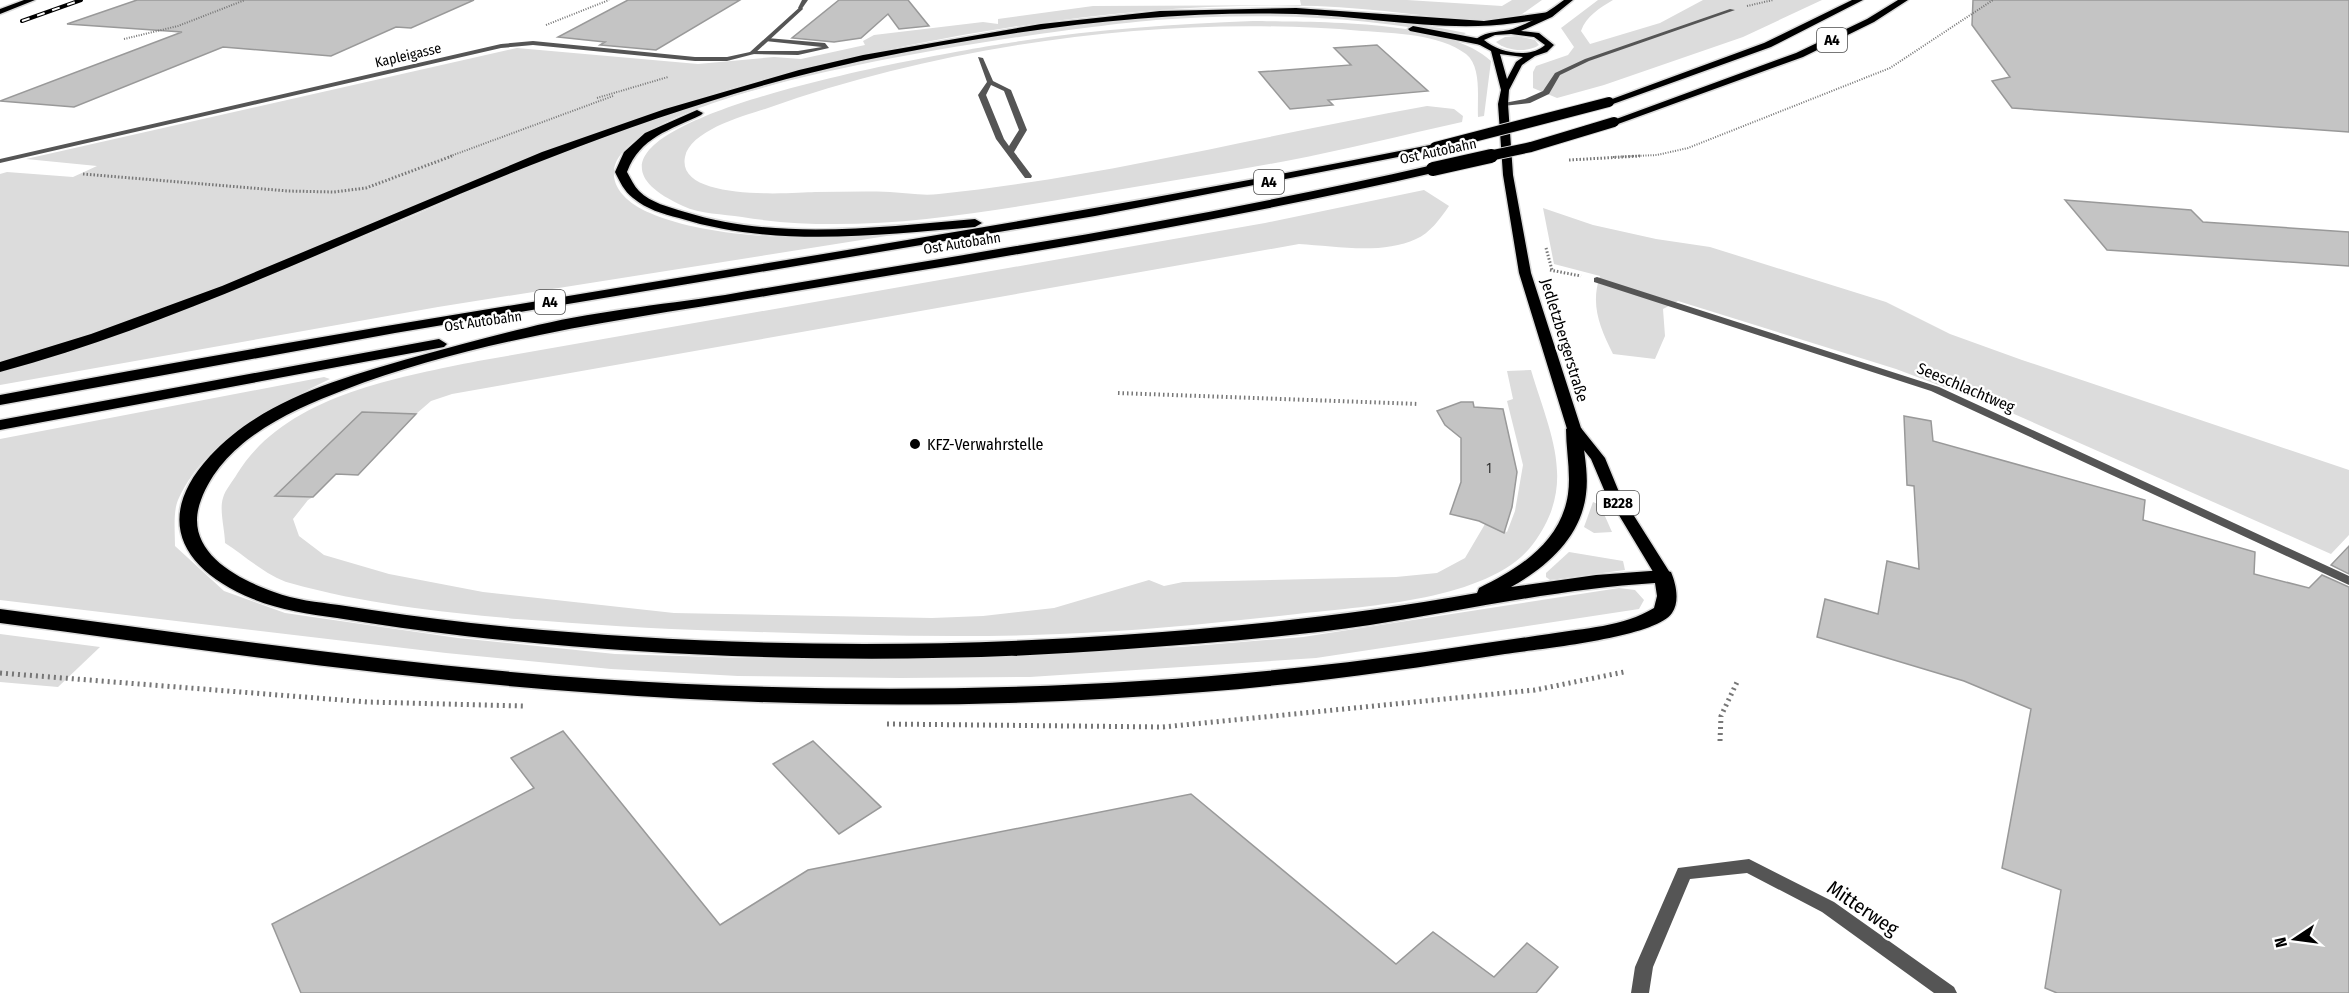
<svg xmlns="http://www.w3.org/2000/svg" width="2349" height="993" viewBox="0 0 2349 993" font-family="'Fira Sans Condensed',sans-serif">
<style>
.green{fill:#dcdcdc}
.building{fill:#c4c4c4;stroke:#999;stroke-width:1.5}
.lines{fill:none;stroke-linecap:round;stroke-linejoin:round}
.primary-casing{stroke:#dbdbdb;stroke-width:3}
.highway-casing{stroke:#dbdbdb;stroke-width:3}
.path-far3{stroke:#777;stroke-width:2;stroke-dasharray:1 1.5;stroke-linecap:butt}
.path-far2{stroke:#777;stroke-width:3;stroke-dasharray:1.5 2;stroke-linecap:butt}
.path-far1{stroke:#777;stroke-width:4;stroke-dasharray:1.5 3;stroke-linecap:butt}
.path{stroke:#777;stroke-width:5;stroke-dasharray:2 4;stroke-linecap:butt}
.lane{fill:#555;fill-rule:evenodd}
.street{fill:#555;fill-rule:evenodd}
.primary{fill:#000;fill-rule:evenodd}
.highway{fill:#000;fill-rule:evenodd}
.rail-casing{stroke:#000;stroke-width:4}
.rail{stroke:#fff;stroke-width:2;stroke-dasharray:8;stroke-linecap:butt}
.highway-bridge-far1-casing{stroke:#dbdbdb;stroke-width:12;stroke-linecap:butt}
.highway-bridge-casing{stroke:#dbdbdb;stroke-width:16;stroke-linecap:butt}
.highway-bridge-far1{stroke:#000;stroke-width:10}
.highway-bridge{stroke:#000;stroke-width:14}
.poi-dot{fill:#000;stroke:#fff;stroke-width:2}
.labels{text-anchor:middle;stroke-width:4.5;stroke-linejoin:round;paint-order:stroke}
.far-street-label{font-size:14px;fill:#000;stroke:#fff}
.number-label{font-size:14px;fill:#313131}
.shield{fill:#fff;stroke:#4c4c4c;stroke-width:1.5}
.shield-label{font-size:15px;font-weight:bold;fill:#000}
.street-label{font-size:16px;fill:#000;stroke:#fff}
.poi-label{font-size:16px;fill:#000;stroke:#fff;text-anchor:start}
.near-street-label{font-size:20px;fill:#000;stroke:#fff}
</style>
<rect width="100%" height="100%" fill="#fff"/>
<g class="green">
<path d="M1300 0H1407L1502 6 1512 0H1542L1515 19 1496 21C1436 19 1377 8 1317 6 1143 1 967 29 799 70 603 117 422 207 236 281 159 311 79 337 0 362V174L7 172 73 177 97 166 26 159 517 48 698 64 774 57 801 59 865 45 863 41 874 35 983 22 998 24V19L1093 6 1301 5Z"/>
<path d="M1598 0H1613C1600 8 1586 16 1581 31L1590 44 1660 23 1703 0H1822L1743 37 1604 85 1557 98 1533 88V72L1536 66 1568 55 1574 47 1561 28Z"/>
<path d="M1214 13C1299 13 1383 16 1466 33L1461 36C1361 16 1258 12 1156 20 1075 27 622 83 614 171 612 191 633 206 650 213 697 234 777 239 828 237 850 236 879 229 899 234L438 307 0 385V373C106 339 209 300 312 258 421 214 527 164 638 125 824 60 1017 26 1214 13Z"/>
<path d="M1253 21C1313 22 1447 19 1491 61L1484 116 1478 117C1477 97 1482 67 1466 54 1439 34 1394 33 1362 31 1169 14 951 43 768 108 746 115 690 130 685 157 676 202 791 193 815 192 840 192 865 191 890 192 906 193 923 196 939 194 1104 177 1264 135 1427 106L1454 109 1463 116 1462 122C1403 135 1344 150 1286 161 1222 173 1157 183 1093 194 979 213 857 236 742 217 723 214 700 214 683 206 501 123 979 47 1021 41 1098 29 1175 24 1253 21Z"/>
<path d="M1517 36 1535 40 1539 45C1528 53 1506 51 1496 42L1505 37Z"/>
<path d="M1424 190 1449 206C1440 219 1430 233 1416 239 1382 255 1335 246 1299 244L452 394 431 401 416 414 362 412 276 496 313 497 308 500 293 519 299 536 324 555 389 574 483 592 674 613 932 618 983 616 1054 608 1149 580 1164 586 1183 582 1396 577 1437 573 1465 558 1485 524 1507 532 1515 511 1523 465 1507 401 1513 399 1507 371 1531 370C1550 434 1578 484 1533 544 1491 601 1363 606 1297 614 1218 623 1139 631 1060 634 948 639 835 634 723 631 654 629 586 624 517 619 440 612 365 604 290 583 268 577 245 556 225 543 225 530 219 510 223 498 225 490 233 481 237 474 285 396 395 378 478 361L1265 223Z"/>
<path d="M1543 208 1593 225 1656 239 1710 247 1886 302 1950 334 2022 360 2349 470V535L2331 554 2005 410 1896 369 1678 301 1663 309 1665 336 1655 359 1613 354C1600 328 1590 305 1600 276L1554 264Z"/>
<path d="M324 377 330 379C274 407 205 439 178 500 173 512 175 532 175 546L224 591 285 613 458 638 615 654 744 658H899L1181 647 1303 637 1619 588 1635 590 1644 600 1639 609 1316 658 1030 677 900 678 738 676 611 669 446 653 0 600V439Z"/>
<polygon points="1593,502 1600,505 1612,532 1594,533 1584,527"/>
<polygon points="1569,552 1623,561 1625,570 1550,580 1546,577 1546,573"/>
<polygon points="0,634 100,647 58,687 0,682"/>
</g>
<g class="building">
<polygon points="137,0 474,0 411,28 396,27 331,56 223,47 74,107 0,101 182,32 67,24"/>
<polygon points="628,0 740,0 656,50 600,45 605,42 558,37"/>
<polygon points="839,0 908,0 929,26 899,29 888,14 861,38 834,42 792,38"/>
<polygon points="1973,0 2349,0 2349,132 2012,108 1992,81 2010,77 1972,25"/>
<polygon points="1377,45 1428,91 1328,100 1333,105 1290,109 1259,72 1351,65 1334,48"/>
<polygon points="2065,200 2191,210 2203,222 2349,232 2349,266 2107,250"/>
<polygon points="1461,402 1473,402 1474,407 1503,409 1517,472 1512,507 1504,533 1479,521 1450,514 1461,482 1461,438 1445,425 1437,411"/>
<polygon points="362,412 416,414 358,475 336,474 313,497 275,496"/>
<polygon points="1904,416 1931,421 1933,441 2145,500 2143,520 2255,552 2254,574 2309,588 2322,575 2349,587 2349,993 2057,993 2045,988 2061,890 2002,868 2031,709 1964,681 1817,637 1825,599 1878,614 1887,561 1919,569 1914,486 1907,485"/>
<polygon points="2349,546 2349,574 2331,565"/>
<polygon points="563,731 720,925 808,870 1191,794 1396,964 1433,932 1494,977 1527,943 1558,967 1536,993 301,993 272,924 534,788 511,758"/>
<polygon points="813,741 881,807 839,834 773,764"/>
</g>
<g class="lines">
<g class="primary-casing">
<g id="primary">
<polygon points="24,0 35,0 0,14 0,9"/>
<path d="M1564 0H1573L1552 17 1521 31 1539 33 1554 45 1547 52 1535 56 1522 65 1509 90 1508 104 1513 175 1531 273 1581 428 1605 458 1619 492 1672 576 1664 581 1658 580 1605 492 1591 459 1567 429 1519 273 1503 175 1498 104 1501 90 1491 51 1478 44 1476 39C1488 30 1500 33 1513 29 1532 22 1548 12 1564 0ZM1511 34 1534 37 1545 45C1530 59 1499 53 1484 40L1495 35ZM1500 54 1523 57 1516 62 1507 79Z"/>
</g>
</g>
<g class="highway-casing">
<g id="highway">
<polygon points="1852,0 1863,0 1771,47 1613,104 1604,102 1764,43"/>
<polygon points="1898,0 1908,0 1874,22 1803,57 1618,124 1608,122 1796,53 1867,19"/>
<path d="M1296 8 1484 21 1549 12 1554 15C1542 20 1528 21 1515 23 1443 33 1368 16 1296 14 1151 10 1004 31 861 61 756 84 652 118 552 157 367 228 191 320 0 372V362L91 334 222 286 542 152 665 109 799 70 863 55 1041 24 1160 11Z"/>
<polygon points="1413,26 1481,39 1486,42 1481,45 1410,31 1408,29"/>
<path d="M697 110 703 113 701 115C670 130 640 137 627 172 631 179 634 186 639 191 651 203 669 207 685 212 778 241 879 227 975 219L982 223 975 227C877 235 775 248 679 218 663 214 646 209 633 198 624 191 620 182 615 172L624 152 645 133Z"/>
<path d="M1435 144 1439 145V149L1095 216 395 333 0 405V395C477 304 959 240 1435 144Z"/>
<path d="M1433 165 1437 166V172C1221 222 1003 257 784 293 637 318 485 336 344 390 289 411 223 441 201 500 182 550 235 578 274 592 295 600 317 602 339 605 383 612 426 618 471 623 686 646 905 650 1121 635 1241 627 1359 614 1477 593L1479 588C1520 568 1561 542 1568 494 1571 473 1566 450 1566 429L1574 424 1582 429C1583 450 1589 472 1586 494 1581 537 1547 567 1511 587L1596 575 1664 570 1671 572C1676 584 1680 601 1672 613 1655 638 1537 649 1505 654 1405 670 1304 684 1203 692 1002 709 797 708 595 693 396 679 198 649 0 623V609C199 635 398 665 598 679 874 697 1152 691 1425 652 1466 646 1508 640 1549 634 1584 628 1623 627 1654 608L1657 596 1655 583C1559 589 1465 610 1370 625 1290 637 1208 643 1127 649 907 666 684 660 465 636 422 631 380 625 337 618 308 614 280 610 253 599 182 570 152 519 210 456 261 400 344 377 415 357 452 347 490 336 526 328 588 312 660 305 725 295 824 278 924 262 1023 245 1161 222 1297 196 1433 165Z"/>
<polygon points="439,339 447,344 444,347 0,430 0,420"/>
</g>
</g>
<g class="path-far3">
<polyline points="1747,6 1773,0"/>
<polyline points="546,25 609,0"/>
<polyline points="124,39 178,26 245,0"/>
<polyline points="597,98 668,77"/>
<polyline points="448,157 613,96"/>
<polyline points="1613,157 1657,155 1688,148 1890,68 1993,0"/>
</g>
<g class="path-far2">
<polyline points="1569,160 1640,156"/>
<polyline points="83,174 288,191 334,192 366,188 452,156"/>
<polyline points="1546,248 1552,270"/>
<polyline points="1550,270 1581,276"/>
</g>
<polyline class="path-far1" points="1118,393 1419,404"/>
<g class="path">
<polyline points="0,673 367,702 523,706"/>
<polyline points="887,724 1163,727 1535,690 1624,672"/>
<polyline points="1720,741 1721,716 1738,680"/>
</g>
<g class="lane">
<polygon points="802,0 808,0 801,10 798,8"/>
<polygon points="1730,9 1735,10 1589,61 1560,75 1549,94 1530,103 1503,106 1499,104 1525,99 1543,91 1555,73 1585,59"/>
<polygon points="767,38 825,43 829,48 798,55 750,54 749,53 752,51 798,51 822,47 765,41 764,40"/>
<path d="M978 57 983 58 993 81 1011 90 1027 130 1014 152 1032 176 1031 178H1025L996 139 978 95 987 82ZM991 85 1004 91 1019 130 1009 146 1004 139 986 95Z"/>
</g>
<g class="street">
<polygon points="801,6 803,9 754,54 727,61 695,61 533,45 501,48 0,163 0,159 501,44 533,41 695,57 727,57 750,52"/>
<polygon points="1597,277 1939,387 2349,576 2349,585 1931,391 1594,282 1594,278"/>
<polygon points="1749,859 1834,902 1954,987 1957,993 1934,993 1822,912 1747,873 1690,879 1653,967 1649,993 1631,993 1635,967 1678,868"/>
</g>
<use href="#primary" class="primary"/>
<use href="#highway" class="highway"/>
<g class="rail-casing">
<polyline id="rail" points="22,21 81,0"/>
</g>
<use href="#rail" class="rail"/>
<g class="highway-bridge-far1-casing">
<g id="highway-bridge-far1">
<polyline points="1435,147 1609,102"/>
<polyline points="1484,157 1531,147 1614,122"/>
</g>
</g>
<g class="highway-bridge-casing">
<polyline id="highway-bridge" points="1433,169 1491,156"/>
</g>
<use href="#highway-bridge-far1" class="highway-bridge-far1"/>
<use href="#highway-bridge" class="highway-bridge"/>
</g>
<circle class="poi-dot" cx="915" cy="444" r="6"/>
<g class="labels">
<g class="far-street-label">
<text transform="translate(408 55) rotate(-13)" y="5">Kapleigasse</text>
<text transform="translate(1438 151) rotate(-12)" y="5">Ost Autobahn</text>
<text transform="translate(962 243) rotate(-9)" y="5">Ost Autobahn</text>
<text transform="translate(483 321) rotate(-8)" y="5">Ost Autobahn</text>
</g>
<g class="number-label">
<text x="1489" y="473">1</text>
</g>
<g class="shield">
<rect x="1817" y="28" width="30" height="24" rx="4.5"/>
<rect x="1254" y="170" width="30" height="24" rx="4.5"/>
<rect x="535" y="290" width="30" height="24" rx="4.5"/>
<rect x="1597" y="491" width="42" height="24" rx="4.5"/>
</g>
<g class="shield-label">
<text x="1832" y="45">A4</text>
<text x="1269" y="187">A4</text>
<text x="550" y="307">A4</text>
<text x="1618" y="508">B228</text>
</g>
<g class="street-label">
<text transform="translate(1565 340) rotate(73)" y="6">Jedletzbergerstraße</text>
<text transform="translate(1966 387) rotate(23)" y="6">Seeschlachtweg</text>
</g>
<g class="poi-label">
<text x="927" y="450">KFZ-Verwahrstelle</text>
</g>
<g class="near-street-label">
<text transform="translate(1863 908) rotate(34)" y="7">Mitterweg</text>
</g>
</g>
<g transform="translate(2295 939) rotate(257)" stroke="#ffffff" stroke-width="4.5" paint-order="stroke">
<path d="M0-4.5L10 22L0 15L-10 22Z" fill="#000000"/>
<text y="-9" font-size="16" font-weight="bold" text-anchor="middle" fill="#000000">N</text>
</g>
</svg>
